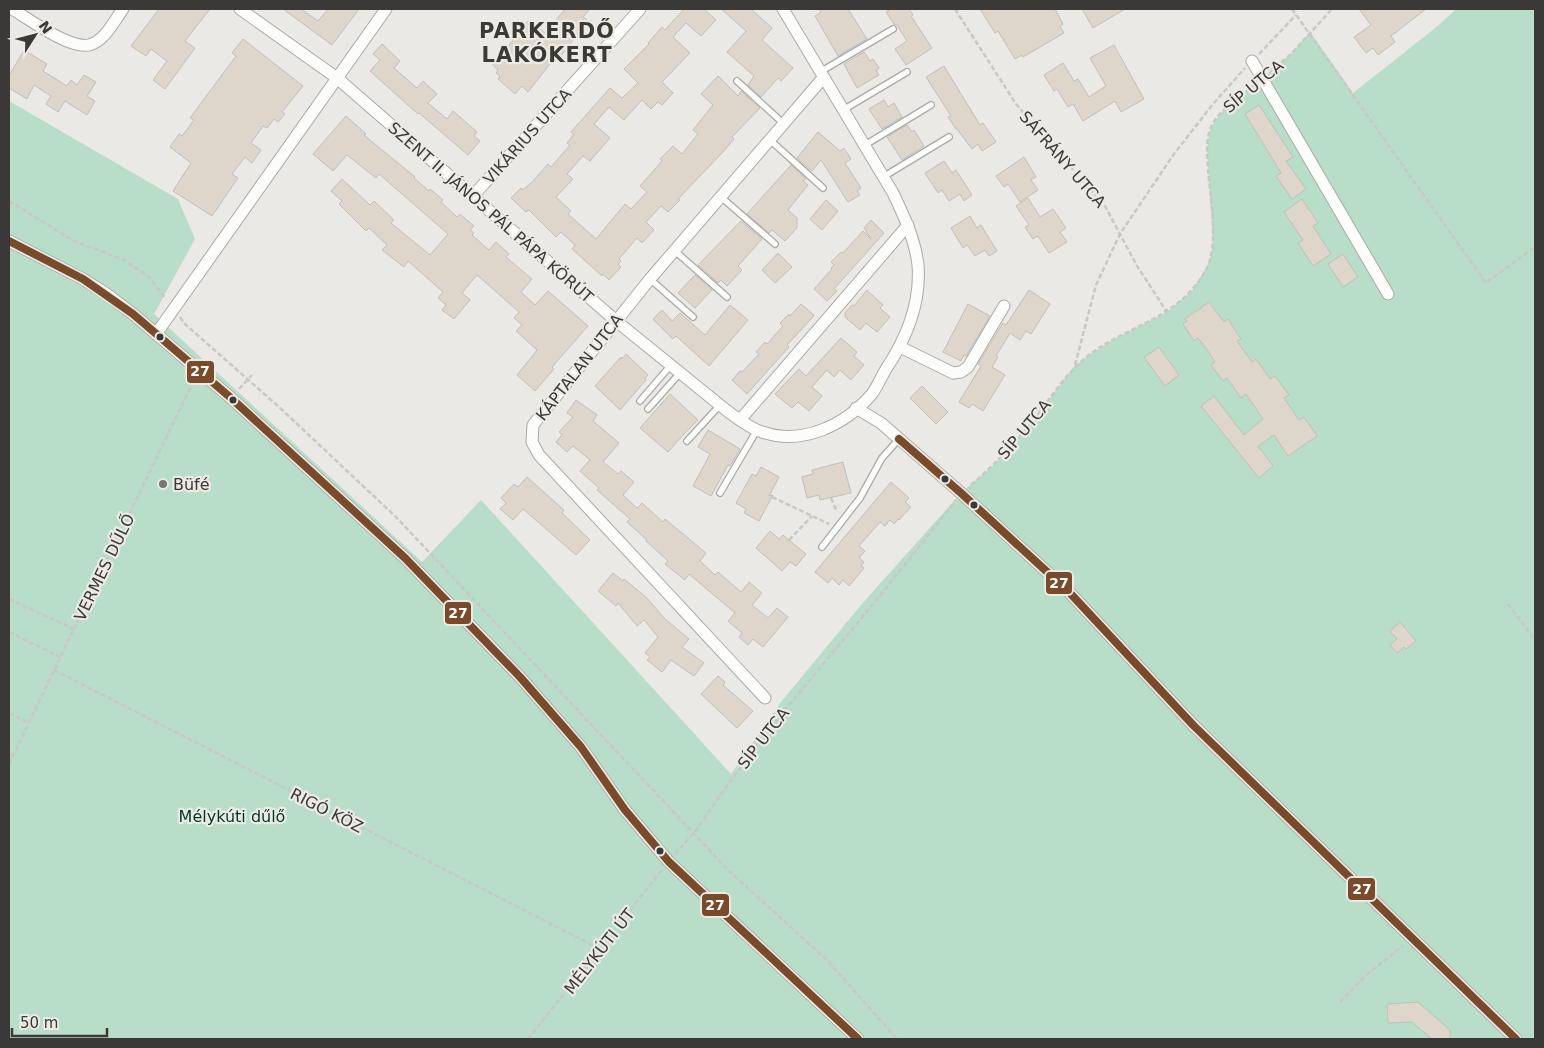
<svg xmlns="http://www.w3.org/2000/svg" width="1544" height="1048" viewBox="0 0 1544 1048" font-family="'DejaVu Sans',sans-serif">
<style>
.green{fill:#b8ddc9}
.building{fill:#ded5cb;stroke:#c1bfbd}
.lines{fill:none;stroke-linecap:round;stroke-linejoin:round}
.lane-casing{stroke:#abaaa8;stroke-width:8}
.street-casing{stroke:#abaaa8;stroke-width:13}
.path{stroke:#c8c8c7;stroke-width:2.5;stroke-dasharray:5 2.5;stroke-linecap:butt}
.lane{stroke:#fcfcfb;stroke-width:5.5}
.street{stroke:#fcfcfb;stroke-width:11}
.bus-1-casing{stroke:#eceae4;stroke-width:11}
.bus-1{stroke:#7a4b2a;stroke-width:8}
.bus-dot{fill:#3a3937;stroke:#eceae4;stroke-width:2}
.poi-dot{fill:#787774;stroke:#eceae4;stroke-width:2}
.labels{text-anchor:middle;stroke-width:4.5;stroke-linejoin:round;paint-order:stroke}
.street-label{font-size:16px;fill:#3a3937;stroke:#eceae4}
.poi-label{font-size:16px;fill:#3a3937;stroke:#eceae4;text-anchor:start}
.park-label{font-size:16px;fill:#023623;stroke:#eceae4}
.district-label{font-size:21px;font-weight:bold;letter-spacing:1px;fill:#3c3a35;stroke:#eceae4}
.line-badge{stroke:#eceae4;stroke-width:2}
.badge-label{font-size:14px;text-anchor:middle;font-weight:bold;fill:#fff}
</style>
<rect width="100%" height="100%" fill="#eae9e6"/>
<polygon class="green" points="1456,9 1535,9 1535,1039 9,1039 9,101 178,199 195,239 154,314 422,562 481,500 731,774 781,702 861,605 961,493 994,465 1026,429 1074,367 1093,352 1113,340 1167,312 1192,291 1210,261 1213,241 1207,149 1210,131 1215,121 1224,110 1291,54 1310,32 1353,93 1439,25"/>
<g class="building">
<polygon points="159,9 210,9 185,41 195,48 165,89 153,80 167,61 151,49 146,56 131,46"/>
<polygon points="283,9 301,9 318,21 328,9 359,9 332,45"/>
<polygon points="565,9 590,9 583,17 588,21 556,62 553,60 528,92 522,86 515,94 498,79 500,76 496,73 498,70 492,64 517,36 513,32 519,24 523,27 529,20 545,33"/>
<polygon points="684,9 704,9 716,20 701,36 686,23 673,37 690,53 662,82 673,93 662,105 658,102 651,109 642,100 624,120 609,107 594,124 610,138 590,161 583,156 567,174 573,179 556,197 571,211 568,214 596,239 625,204 631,209 647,192 640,186 662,161 660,159 673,146 682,154 698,134 693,130 713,105 701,94 718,76 738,96 741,91 760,108 732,137 734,139 721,154 678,199 680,200 668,212 661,206 646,222 654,230 642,243 637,238 619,259 621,261 618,264 621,267 609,280 603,274 602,276 572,249 575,245 561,232 556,237 529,210 526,212 511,198 521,188 523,190 531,183 548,164 551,167 570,145 567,143 574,134 571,132 610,88 622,98 638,83 624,69 649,44 648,43 662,27 665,30"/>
<polygon points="721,9 751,9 772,28 762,40 793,68 781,81 778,78 761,97 748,85 754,76 727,52 746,31"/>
<polygon points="819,9 848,9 867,39 838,56 815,16 821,12"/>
<polygon points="891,9 909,9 913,15 911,16 932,48 906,65 895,49 907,41 897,25 894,24 886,12"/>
<polygon points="980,9 1055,9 1063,24 1060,26 1064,33 1023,57 1022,55 1015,59 998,31 995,33"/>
<polygon points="1082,9 1125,9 1093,28"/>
<polygon points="1359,9 1426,9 1391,36 1395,42 1378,55 1373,48 1366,53 1354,37 1371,25"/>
<polygon points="243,39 303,86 282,112 285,114 278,122 274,119 267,128 263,126 251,143 261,150 252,163 245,157 232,174 238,178 212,216 173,191 191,163 170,147 179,134 182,136 194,120 190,118 236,56 232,53"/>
<polygon points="382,44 400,61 394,68 417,88 423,81 437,94 428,103 447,119 453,111 477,132 474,136 480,141 468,155 419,113 418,114 370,71 380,60 373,54"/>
<polygon points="1114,45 1144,99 1121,112 1115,101 1083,121 1073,104 1068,107 1057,89 1054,91 1044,75 1063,63 1074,81 1078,79 1089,97 1106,86 1090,58"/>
<polygon points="24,50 47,64 43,71 67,86 71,80 77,85 84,75 96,82 87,96 95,101 87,115 65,101 58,112 46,104 51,96 34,85 27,99 9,88 9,76"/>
<polygon points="864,52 870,61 873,59 879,68 876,70 879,75 857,88 844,64"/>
<polygon points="944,66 980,125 983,123 996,142 982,151 978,144 972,149 957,129 956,129 948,117 951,116 926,77"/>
<polygon points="884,100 888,107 894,103 902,117 882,129 869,109"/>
<polygon points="1259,105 1293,157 1286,161 1306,189 1292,199 1276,176 1281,173 1245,114"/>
<polygon points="346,116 366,134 364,135 415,177 414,178 429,191 430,189 443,200 441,202 457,217 460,214 474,226 470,230 474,233 472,235 489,250 496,242 509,254 506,257 532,279 521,292 535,305 548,291 588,326 552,367 554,369 535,391 517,375 537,350 516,331 522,325 514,318 519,312 477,275 462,293 470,300 454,319 442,310 446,305 438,298 443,292 408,261 404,267 382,250 387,245 369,228 366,231 339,204 342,201 331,191 342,179 370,205 374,201 394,220 391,223 430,255 448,234 379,174 376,178 347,155 333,171 313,154"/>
<polygon points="907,125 912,132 914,130 924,146 902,160 887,137"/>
<polygon points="818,132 840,151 844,148 851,159 845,163 861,188 857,191 860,195 848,202 821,160 812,171 797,158"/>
<polygon points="1024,157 1036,177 1031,180 1038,190 1020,202 1008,184 1004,187 996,176"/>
<polygon points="944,161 952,173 956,170 972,195 964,201 960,194 949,201 942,190 938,193 925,173"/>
<polygon points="791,165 806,179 803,181 808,185 788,210 797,218 797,228 785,241 772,230 769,233 747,214"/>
<polygon points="1028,198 1040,217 1053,209 1066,228 1060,232 1067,242 1049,253 1038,236 1033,239 1025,227 1029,225 1016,206"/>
<polygon points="1302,199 1318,223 1313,226 1331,254 1313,266 1298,243 1303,240 1284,212"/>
<polygon points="826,200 838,211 822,230 810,219"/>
<polygon points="970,216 977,228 981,225 997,251 989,256 985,250 975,256 967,245 963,248 951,228"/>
<polygon points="871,220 884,233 834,289 837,291 827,301 814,289 832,269 831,268 834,265 831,262 841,252 843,253 863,231 871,239 864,228"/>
<polygon points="741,221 762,239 738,266 742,270 727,286 721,280 718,283 698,265"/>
<polygon points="778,253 792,267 775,283 762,270"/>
<polygon points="1343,254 1358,277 1343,287 1328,264"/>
<polygon points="695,275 712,290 695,308 678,293"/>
<polygon points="867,290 883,305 880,308 890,317 877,332 866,323 860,330 845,317 845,313 852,305 854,306"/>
<polygon points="1029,290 1050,304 1031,334 1026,331 1020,340 1010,333 996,356 998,357 992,367 1005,375 983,411 972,404 969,408 959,402 981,366 978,364 1003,323 1006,325"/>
<polygon points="1209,302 1224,322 1228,319 1241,339 1237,341 1252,362 1256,359 1270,379 1275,376 1289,395 1284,398 1299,420 1304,417 1317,436 1288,456 1274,435 1258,446 1273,466 1259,478 1201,406 1214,396 1244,435 1263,419 1246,394 1241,398 1227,378 1223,381 1211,365 1215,362 1208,351 1198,338 1194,341 1183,324 1187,321 1185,319"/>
<polygon points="801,304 814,315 812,318 787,345 789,347 747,394 732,380 740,371 742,372 759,354 756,352 765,342 767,344 783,326 780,323 789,314 790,316"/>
<polygon points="968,304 990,316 966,356 964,355 961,361 943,352"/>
<polygon points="730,305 748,320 709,366 676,336 673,339 653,319 662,310 672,321 680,313 705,335"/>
<polygon points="841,338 857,352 854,356 864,365 851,380 840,370 834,377 827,370 812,387 822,396 809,411 798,402 792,408 775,394 799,369 806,376"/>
<polygon points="1159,347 1179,375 1165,386 1144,357"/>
<polygon points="626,354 648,375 645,378 646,380 620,410 595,386 621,357 622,359"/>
<polygon points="922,386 948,412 936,424 910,398"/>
<polygon points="670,394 698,420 684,434 668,452 640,428"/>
<polygon points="576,400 597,415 593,421 619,443 603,462 618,474 621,471 634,482 623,495 637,508 642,503 663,522 665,519 706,553 700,561 715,575 718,572 741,592 749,582 762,593 752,605 768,618 777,608 788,617 763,647 753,639 748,645 739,637 742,633 728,621 735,613 689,574 685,580 665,564 668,561 646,541 647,540 627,522 630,519 597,490 599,488 580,471 590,460 573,446 567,452 556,442 562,435 559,432 573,417 567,413"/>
<polygon points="708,430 740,449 730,466 728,465 711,496 693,486 710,454 698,447"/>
<polygon points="843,462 851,493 820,500 819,495 807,498 802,477 813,474 812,470"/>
<polygon points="761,467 779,477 769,496 773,495 759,521 744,513 746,509 736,503 752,474 756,476"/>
<polygon points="527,477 564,510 562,513 590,540 576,555 523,509 513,520 500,509 506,503 501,498 514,484 518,487"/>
<polygon points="891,482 909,498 905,502 911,507 899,520 898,519 894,524 890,520 885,526 880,522 859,546 865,551 859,558 864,562 861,566 864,568 849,586 843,580 839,585 832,578 828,583 815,572"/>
<polygon points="770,531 779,539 783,535 806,554 796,566 790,562 782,571 756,548"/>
<polygon points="613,573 623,581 624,579 647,598 664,618 689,639 682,647 704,663 694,676 671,660 662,672 647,660 650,657 645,653 658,637 644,620 637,626 618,603 616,606 598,591"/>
<polygon points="1400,622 1416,641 1406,649 1404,647 1397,653 1390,645 1397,639 1390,631"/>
<polygon points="718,676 725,682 723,685 753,711 737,728 701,694"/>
<polygon points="1418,1002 1450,1030 1450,1039 1432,1039 1412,1022 1388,1023 1387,1004"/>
</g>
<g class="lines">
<g class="lane-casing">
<g id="lane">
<polyline points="820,72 893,29"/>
<polyline points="737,81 784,124"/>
<polyline points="843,110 907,72"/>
<polyline points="770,140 823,188"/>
<polyline points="865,145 931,105"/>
<polyline points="883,177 949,137"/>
<polyline points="721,197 775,244"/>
<polyline points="675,251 727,297"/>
<polyline points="650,279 693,317"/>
<polyline points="640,401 671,365"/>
<polyline points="648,409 680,373"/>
<polyline points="687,441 720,405"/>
<polyline points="720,493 757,430"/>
<polyline points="822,547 860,498 882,458 899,439"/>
</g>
</g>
<g class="street-casing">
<g id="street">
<path d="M12 9C29 19 69 49 89 45 105 41 114 21 123 9"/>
<path d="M240 9 337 78 615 320 726 410C737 418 749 428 762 432 802 446 845 425 871 395 877 388 881 377 886 369 906 339 921 303 918 265 915 239 904 216 893 193L783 9"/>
<polyline points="1252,61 1388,294"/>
<polyline points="473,196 640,9"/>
<polyline points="9,241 83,279 108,295 133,314 231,398 405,558 520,677 581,747 625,810 669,862 858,1039"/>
<polyline points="156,334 386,9"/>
<polyline points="900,347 953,373 961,372 968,367 1004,306"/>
<polyline points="856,408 881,423 961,493 1069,592 1193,725 1516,1039"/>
<polyline points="740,420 908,225"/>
<polyline points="765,698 539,455 532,442 533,425 650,279 823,78"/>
</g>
</g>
<g class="path">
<polyline points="955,9 1016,104 1105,206 1137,266 1167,312"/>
<polyline points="1292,9 1486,283 1535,247"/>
<polyline points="1259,54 1296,15"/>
<polyline points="1270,72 1291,54 1332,9"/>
<polyline points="9,201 74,241 124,260 149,277 166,299"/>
<polyline points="180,317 186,325 278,406 396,517 730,872 827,960 897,1039"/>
<polyline points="1075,365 1096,285 1120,234 1174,154 1213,104 1245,68"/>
<polyline points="239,389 252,375"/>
<path d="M971 485C991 468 1009 449 1026 429 1048 403 1065 372 1093 352 1133 324 1177 318 1205 272 1220 246 1210 198 1208 168 1207 152 1205 134 1215 120 1225 106 1241 96 1254 85"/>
<polyline points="772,497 829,524"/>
<polyline points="831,498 837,512"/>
<polyline points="789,540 812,516"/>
<polyline points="9,599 74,629"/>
<polyline points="1508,604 1535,640"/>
<polyline points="9,632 60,657"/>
<polyline points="54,670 600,949"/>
<polyline points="9,713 29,723"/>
<polyline points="9,764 194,380"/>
<polyline points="675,854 694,833 726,787 784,711 870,608 955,502"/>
<polyline points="1340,1002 1365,976 1403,946"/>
<polyline points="528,1039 662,870"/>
</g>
<use href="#lane" class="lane"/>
<use href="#street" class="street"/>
<g class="bus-1-casing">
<g id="bus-1">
<polyline points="9,241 83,279 133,314 231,398 405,558 520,677 581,747 625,810 669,862 858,1039"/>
<polyline points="899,439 961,493 1069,592 1193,725 1516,1039"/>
</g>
</g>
<use href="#bus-1" class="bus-1"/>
</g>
<g class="bus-dot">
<circle cx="160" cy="337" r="4.5"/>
<circle cx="233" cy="400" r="4.5"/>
<circle cx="945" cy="479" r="4.5"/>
<circle cx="974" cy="505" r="4.5"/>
<circle cx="660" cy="851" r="4.5"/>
</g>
<circle class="poi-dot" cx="163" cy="484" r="5"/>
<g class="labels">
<g class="street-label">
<text transform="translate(1253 86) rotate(-40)" y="6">SÍP UTCA</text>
<text transform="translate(527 136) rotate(-48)" y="6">VIKÁRIUS UTCA</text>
<text transform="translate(1063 159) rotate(49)" y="6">SÁFRÁNY UTCA</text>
<text transform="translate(491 212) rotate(41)" y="6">SZENT II. JÁNOS PÁL PÁPA KÖRÚT</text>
<text transform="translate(579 367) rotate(-52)" y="6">KÁPTALAN UTCA</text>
<text transform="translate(1024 429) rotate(-50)" y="6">SÍP UTCA</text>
<text transform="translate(104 567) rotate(-64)" y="6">VERMES DŰLŐ</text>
<text transform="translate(763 738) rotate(-52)" y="6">SÍP UTCA</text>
<text transform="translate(327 810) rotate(27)" y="6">RIGÓ KÖZ</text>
<text transform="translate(599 951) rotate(-52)" y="6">MÉLYKÚTI ÚT</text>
</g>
<g class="poi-label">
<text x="173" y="490">Büfé</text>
</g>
<g class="park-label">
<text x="232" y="822">Mélykúti dűlő</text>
</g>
<g class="district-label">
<text x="547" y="38">PARKERDŐ<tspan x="547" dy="24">LAKÓKERT</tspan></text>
</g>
</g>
<g class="line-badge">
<rect x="186" y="360" width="29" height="24" rx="5" fill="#7a4b2a"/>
<rect x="1045" y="571" width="28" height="24" rx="5" fill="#7a4b2a"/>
<rect x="444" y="601" width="28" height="24" rx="5" fill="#7a4b2a"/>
<rect x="1347" y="877" width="29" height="24" rx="5" fill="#7a4b2a"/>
<rect x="701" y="893" width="29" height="24" rx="5" fill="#7a4b2a"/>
</g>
<g class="badge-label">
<text x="200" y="376">27</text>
<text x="1059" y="588">27</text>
<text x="458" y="618">27</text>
<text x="1362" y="894">27</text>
<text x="715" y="910">27</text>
</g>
<rect width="1544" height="1048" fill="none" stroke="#3a3937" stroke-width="20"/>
<g transform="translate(35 35) rotate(54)" stroke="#eceae4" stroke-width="4" paint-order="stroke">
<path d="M0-4L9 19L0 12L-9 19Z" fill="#3a3937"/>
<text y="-8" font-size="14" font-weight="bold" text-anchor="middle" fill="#3a3937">N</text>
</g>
<path d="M12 1028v8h95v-8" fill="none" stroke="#3a3937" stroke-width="2.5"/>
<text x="20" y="1028" font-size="15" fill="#3a3937" stroke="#eceae4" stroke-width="4" paint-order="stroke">50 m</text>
</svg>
